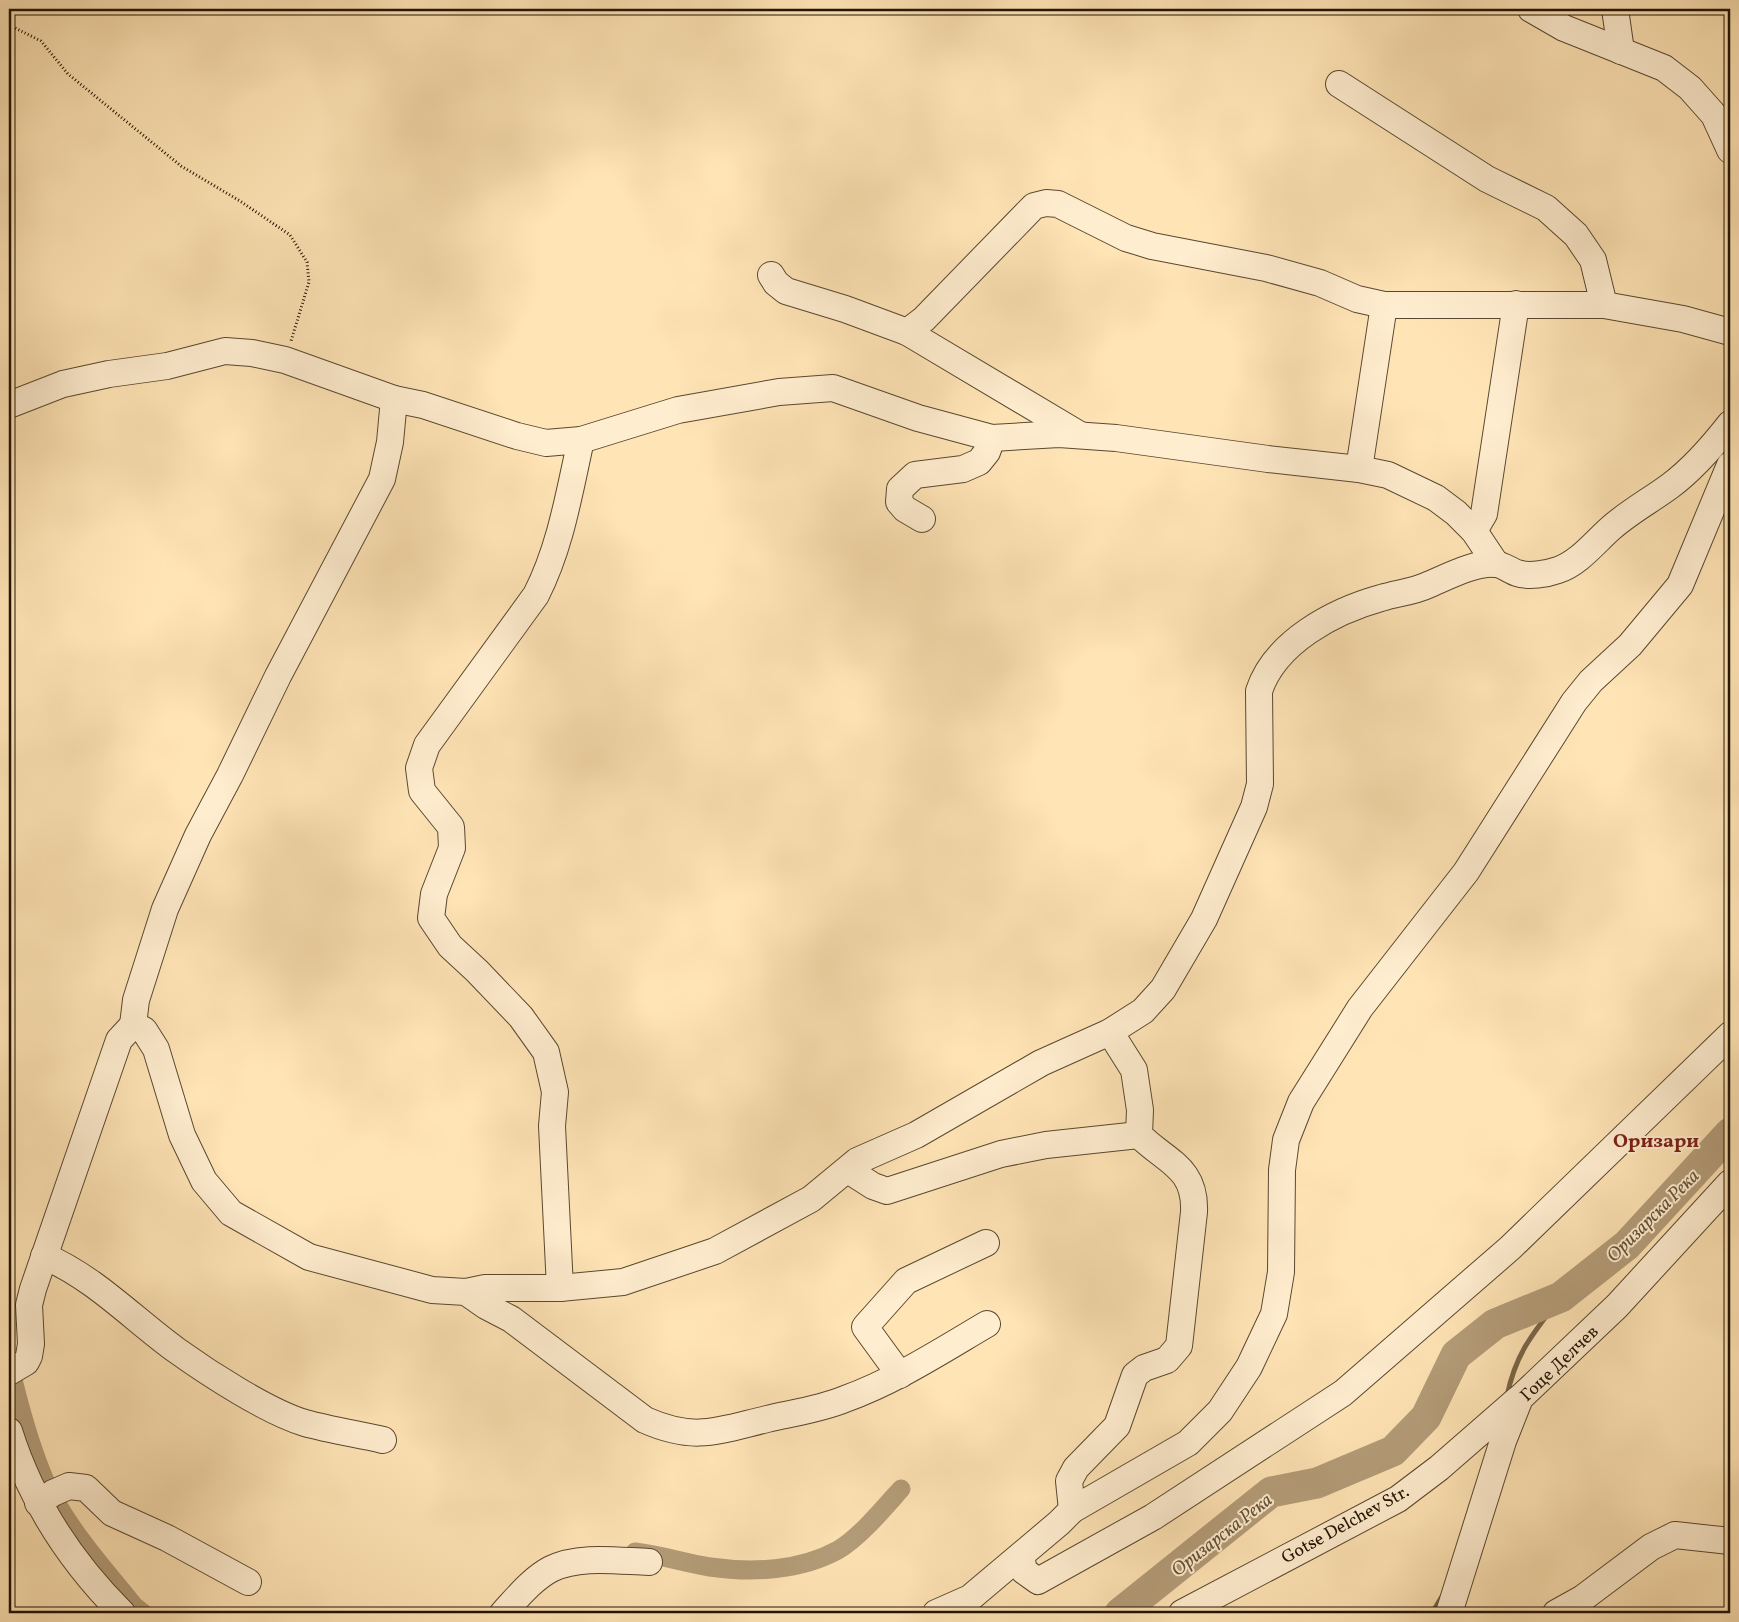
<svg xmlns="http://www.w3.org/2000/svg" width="1739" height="1622" viewBox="0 0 1739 1622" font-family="Vollkorn,serif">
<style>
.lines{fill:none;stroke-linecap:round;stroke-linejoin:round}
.stream{stroke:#7a664a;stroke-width:5}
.canal{stroke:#b49d79;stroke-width:19}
.river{stroke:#b49d79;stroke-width:31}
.minor-casing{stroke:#594830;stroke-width:28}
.path{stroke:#221404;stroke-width:3;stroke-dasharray:1 2.5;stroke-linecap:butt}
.minor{stroke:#ffedcf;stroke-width:26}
.labels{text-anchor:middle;stroke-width:4;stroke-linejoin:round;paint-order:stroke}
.street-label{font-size:18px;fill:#221404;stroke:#ffedcf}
.water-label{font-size:19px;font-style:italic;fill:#645239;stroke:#ffedcf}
.quarter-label{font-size:20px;font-weight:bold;fill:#7a1f14;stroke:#ffedcf}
</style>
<rect width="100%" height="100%" fill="#ffe4b5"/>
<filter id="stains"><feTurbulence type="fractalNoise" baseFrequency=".004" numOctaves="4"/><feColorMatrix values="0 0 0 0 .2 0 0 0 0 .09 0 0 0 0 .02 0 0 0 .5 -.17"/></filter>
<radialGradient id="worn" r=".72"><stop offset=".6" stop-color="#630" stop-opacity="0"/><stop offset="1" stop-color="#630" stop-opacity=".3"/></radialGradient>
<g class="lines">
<g class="stream">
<path d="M1507 1396C1516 1352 1534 1332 1561 1297"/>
<polyline points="1432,1613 1441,1598"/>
</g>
<g class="canal">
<path d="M9 1363C18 1402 29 1444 45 1481 66 1527 103 1567 134 1606L143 1613"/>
<path d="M635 1552C661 1555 685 1563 710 1567 752 1573 800 1571 838 1550 859 1538 884 1508 901 1489"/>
</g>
<polyline class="river" points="1120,1613 1271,1492 1317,1483 1393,1451 1426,1417 1456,1355 1495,1324 1561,1297 1627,1245 1730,1133"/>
<g class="minor-casing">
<g id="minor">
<polyline points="1531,9 1564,28 1664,68 1690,88 1714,115 1730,150"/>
<polyline points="1615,9 1621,51"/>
<polyline points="1339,84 1487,179 1546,208 1576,235 1593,260 1604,305"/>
<polyline points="771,275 776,283 786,291 845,309 907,332 1080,435"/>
<polyline points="907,332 924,319 1034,206 1046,203 1058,204 1126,238 1152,246 1266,268 1320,283 1357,299 1384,305 1604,305 1683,319 1730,332"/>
<polyline points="9,405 63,384 109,374 167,366 225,351 252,353 285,360 394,399 423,405 517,436 546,443 581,440 678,410 779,392 833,388 918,418 992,438 1059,434 1116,438 1268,459 1359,469 1388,475 1436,498 1456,513 1474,531 1496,564"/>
<polyline points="1359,469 1384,305"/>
<polyline points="922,519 905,509 899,502 900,489 915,475 963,469 979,462 987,452 992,438"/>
<polyline points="1474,531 1484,514 1516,304"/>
<polyline points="133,1025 136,1000 165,909 198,835 230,775 278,676 382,479 390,442 394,399"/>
<polyline points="848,1170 873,1186 887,1191 1001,1154 1046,1145 1139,1135"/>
<path d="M44 1256C95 1278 132 1318 176 1350 208 1373 268 1412 305 1423 330 1430 357 1434 383 1440"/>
<path d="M560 1288 552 1126 555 1092 546 1052 521 1017 477 971 450 946 431 918 434 894 452 848 451 827 422 791 419 768 427 745 536 595C561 546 569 493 581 440"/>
<path d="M466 1292 486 1306 511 1319 645 1420C695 1442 717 1431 767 1419 793 1413 821 1409 845 1399 895 1381 941 1351 987 1324"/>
<path d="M9 1372 26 1362 29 1356 31 1344 29 1305 33 1289 119 1040 133 1025 144 1030 156 1049 182 1135 204 1181 231 1213 309 1257 432 1290 466 1292 485 1288H560L623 1282 715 1251 811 1199 857 1161 916 1135 1041 1063 1110 1032 1143 1011 1163 989 1204 919 1254 807 1260 784 1259 691C1275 642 1334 611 1381 598 1397 593 1413 592 1428 585 1447 577 1475 562 1496 564 1503 565 1511 571 1517 573 1528 577 1547 574 1558 570 1579 563 1595 542 1611 528 1629 512 1651 500 1670 486 1693 469 1712 447 1730 424"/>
<polyline points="900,1375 865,1327 906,1281 986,1243"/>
<path d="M9 1431C31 1501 70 1561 122 1613"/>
<polyline points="38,1503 53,1493 69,1486 86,1488 112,1513 167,1538 248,1582"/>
<path d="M1072 1510 1069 1481 1076 1468 1117 1426 1135 1375 1144 1368 1167 1360 1179 1346 1194 1212C1196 1167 1166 1162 1139 1135L1140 1110 1134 1070 1110 1032"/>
<polyline points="1021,1556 1024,1571 1038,1581 1153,1517 1343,1393 1510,1248 1730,1035"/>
<path d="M503 1613C517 1598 532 1579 551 1569 579 1555 618 1561 649 1562"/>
<polyline points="936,1613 970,1598 1059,1523 1072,1510 1188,1443 1220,1411 1249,1367 1274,1314 1281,1272 1282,1170 1286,1140 1301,1102 1360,1008 1466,872 1574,702 1591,681 1630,645 1680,585 1730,465"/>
<polyline points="1182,1613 1398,1499 1439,1468 1517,1400"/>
<polyline points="1449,1613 1503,1441 1520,1398 1617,1306 1730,1183"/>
<polyline points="1556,1613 1583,1598 1651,1547 1675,1535 1730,1541"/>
</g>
</g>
<polyline class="path" points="9,25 41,41 68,74 181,166 240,201 290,235 307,262 309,282 291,341"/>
<use href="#minor" class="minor"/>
</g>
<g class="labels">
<g class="street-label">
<text transform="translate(1559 1363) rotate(-44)" y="6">Гоце Делчев</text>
<text transform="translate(1345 1524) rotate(-29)" y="6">Gotse Delchev Str.</text>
</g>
<g class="water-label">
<text transform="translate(1652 1215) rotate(-45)" y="7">Оризарска Река</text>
<text transform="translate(1221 1534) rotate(-38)" y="7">Оризарска Река</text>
</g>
<g class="quarter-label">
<text x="1656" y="1147">Оризари</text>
</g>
</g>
<rect width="1739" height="1622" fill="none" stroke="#ffe4b5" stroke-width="30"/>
<rect x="10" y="10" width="1719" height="1602" fill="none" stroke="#221404" stroke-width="2.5"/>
<rect x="15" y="15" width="1709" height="1592" fill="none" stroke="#221404"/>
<rect width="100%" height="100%" filter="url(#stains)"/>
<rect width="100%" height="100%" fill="url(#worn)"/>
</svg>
